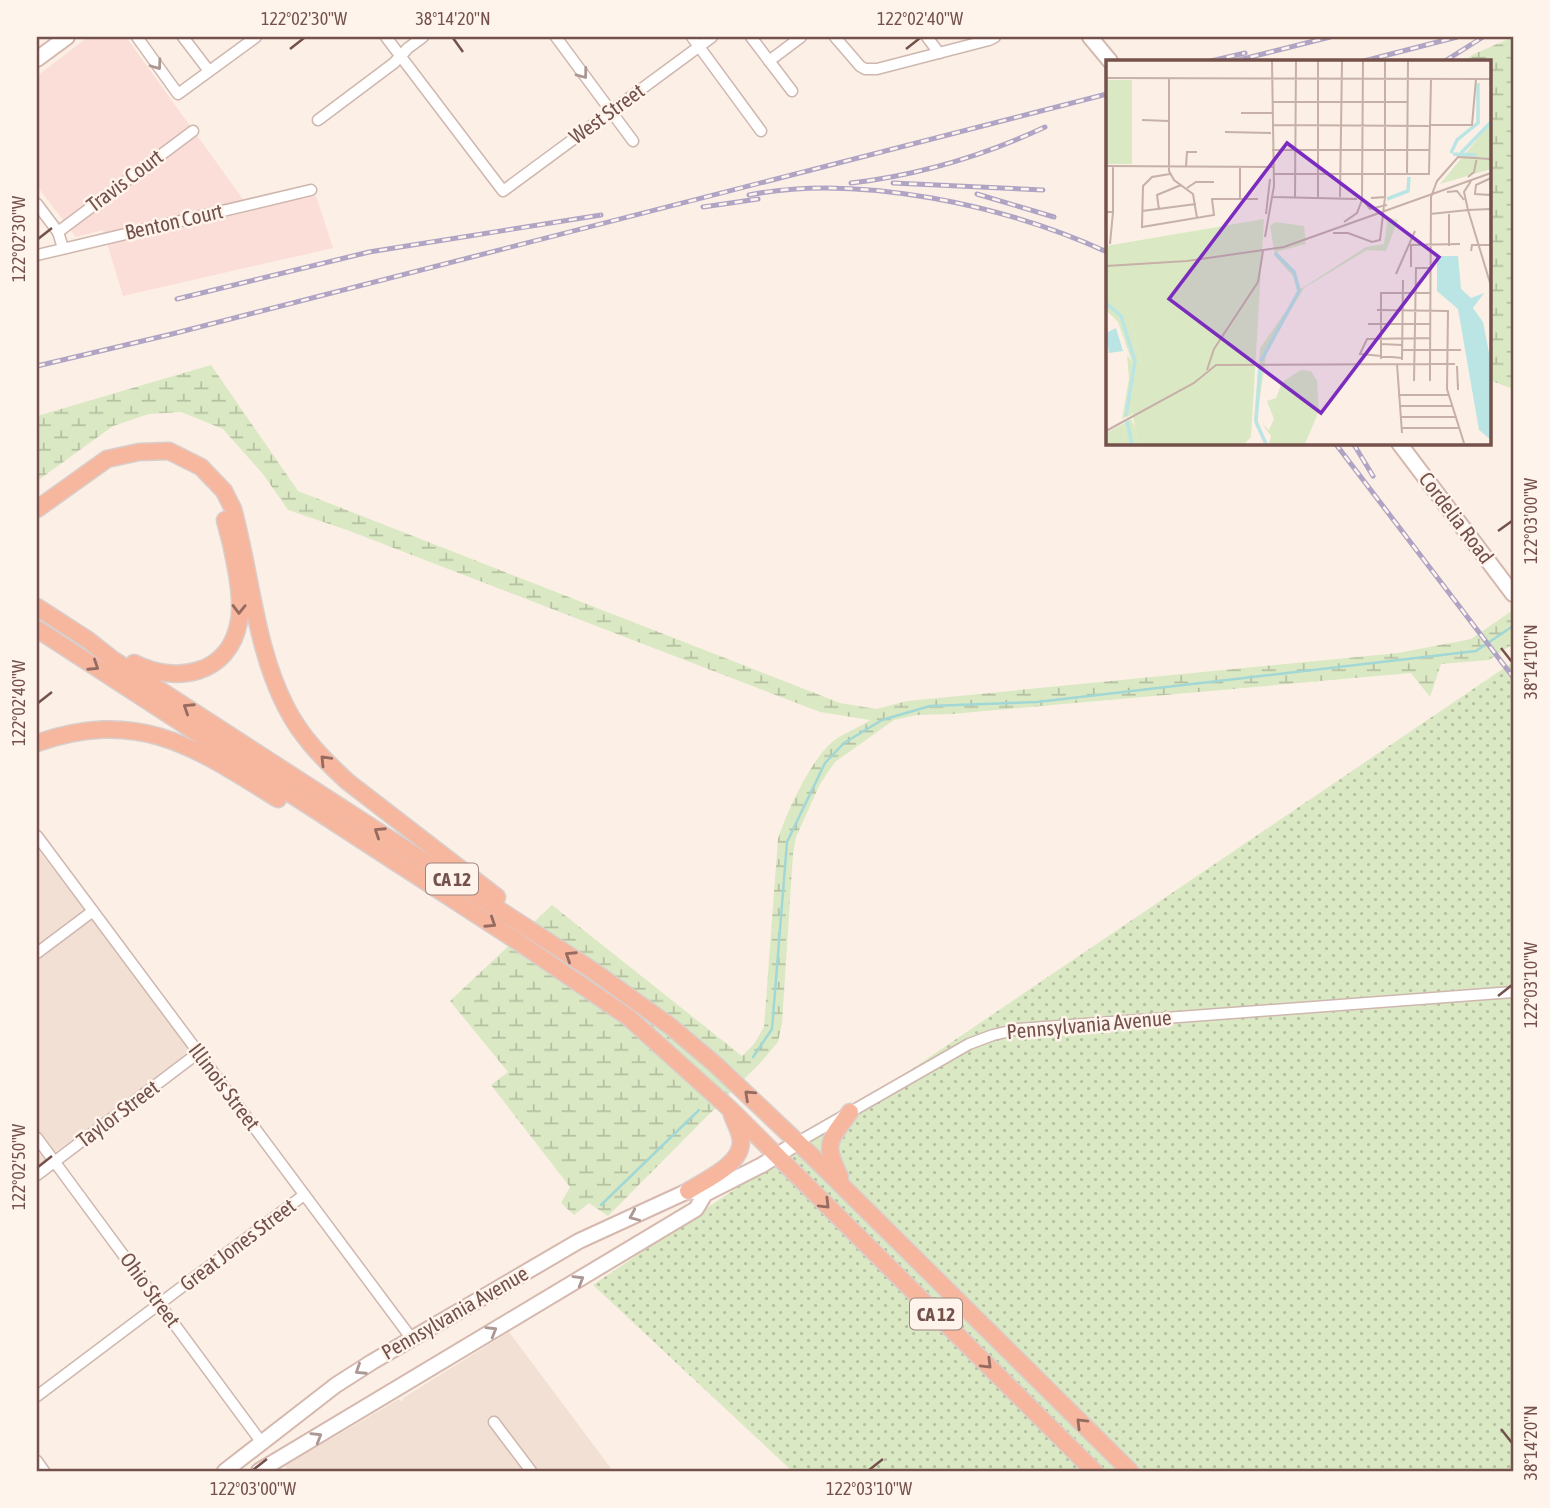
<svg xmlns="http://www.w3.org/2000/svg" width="1550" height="1508" viewBox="0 0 1550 1508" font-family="'Asap Condensed',sans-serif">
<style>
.residential{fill:#f3e0d4}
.commercial{fill:#fcded9}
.grass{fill:url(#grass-dots)}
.wetland{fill:url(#wetland-marsh)}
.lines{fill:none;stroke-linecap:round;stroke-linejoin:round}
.stream{stroke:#a1d7d5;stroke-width:2.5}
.minor-casing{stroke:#cfb7af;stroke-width:13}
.secondary-casing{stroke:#d5b8ae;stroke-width:18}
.trunk-casing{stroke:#d8cfcd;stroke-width:19}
.minor{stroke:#fff;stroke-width:10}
.secondary{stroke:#fff;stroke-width:14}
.trunk{stroke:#f7b69e;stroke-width:16}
.rail-casing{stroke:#b0a4c5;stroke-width:5}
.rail{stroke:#fff4ec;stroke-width:2.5;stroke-dasharray:8;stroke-linecap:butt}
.oneway{stroke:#ac9793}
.oneway2{stroke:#956b60}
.ticks{fill:none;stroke:#74524b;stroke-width:2.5}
.labels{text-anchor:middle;stroke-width:5;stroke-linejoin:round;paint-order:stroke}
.shield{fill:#fff4ec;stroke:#9e837b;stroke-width:2}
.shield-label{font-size:19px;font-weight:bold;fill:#74524b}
.street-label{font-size:21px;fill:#74524b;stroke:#fff4ec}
.inset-river{fill:none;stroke:#bae5e4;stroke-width:3.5}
.inset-road{fill:none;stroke:#c6b0a7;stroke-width:2}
.view{fill:#7b2cbf;fill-opacity:0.15;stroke:#7b2cbf;stroke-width:3.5}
.inset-edge{fill:none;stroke:#74524b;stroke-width:3.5}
.neatline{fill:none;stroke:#74524b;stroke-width:2.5}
.ticks-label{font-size:18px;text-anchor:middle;fill:#74524b}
</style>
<defs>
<pattern id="grass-dots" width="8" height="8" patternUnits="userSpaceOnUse" patternTransform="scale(1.75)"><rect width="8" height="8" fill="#dae9c4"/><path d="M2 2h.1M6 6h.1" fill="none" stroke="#b5bfa1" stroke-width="1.8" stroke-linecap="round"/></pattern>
<pattern id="wetland-marsh" width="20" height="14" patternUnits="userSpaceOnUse" patternTransform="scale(1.75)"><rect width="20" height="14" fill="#dae9c4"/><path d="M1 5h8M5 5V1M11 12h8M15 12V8" fill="none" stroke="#b5bfa1"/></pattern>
</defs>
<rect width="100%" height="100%" fill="#fcefe5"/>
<g class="residential">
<polygon points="37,848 191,1050 37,1166"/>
<polygon points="509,1332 613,1471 289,1471 285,1466 399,1399 402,1402 403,1398"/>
</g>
<polygon class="commercial" points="88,37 126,37 250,209 316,196 333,248 123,296 103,230 76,237 37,186 37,76"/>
<polygon class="grass" points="1513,662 1513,1471 792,1471 593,1285"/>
<g class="wetland">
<polygon points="1513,37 1513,389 1489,380 1489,61 1464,61 1472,55"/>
<path d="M211 365 298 491 840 703 876 709 907 701 1398 653 1471 639 1513 610V644L1489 660 1441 664 1430 697 1411 673 952 714 917 715 894 720 835 762 820 784 796 837 793 854 782 1023 778 1042 762 1061 608 1216 589 1203 574 1215 561 1203 570 1187 491 1085 508 1072 450 1001 552 905 742 1056 754 1044 764 1027 778 839C786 813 811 760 832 742 843 733 859 728 870 720L820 712 347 530 288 510 263 474 223 429 181 412 149 414 113 426 37 481V416Z"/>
</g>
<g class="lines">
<g class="stream">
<polyline points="753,1057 772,1029 787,842 825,763 844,743 882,720 930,706 1037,702 1476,651 1513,626"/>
<polyline points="601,1205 699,1110"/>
</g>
<g class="minor-casing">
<g id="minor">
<polyline points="137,37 178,94 256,37"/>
<polyline points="183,37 209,71"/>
<polyline points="386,37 503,191 712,37"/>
<polyline points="556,37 633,141"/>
<polyline points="692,37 761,131"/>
<polyline points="751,37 792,91"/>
<polyline points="835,37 860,66 865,69 877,69 989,40 995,37"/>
<polyline points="927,37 939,53"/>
<polyline points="769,61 801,37"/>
<polyline points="318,120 394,63 408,48 423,37"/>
<polyline points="37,204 58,232 63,248"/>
<polyline points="58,232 193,131"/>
<polyline points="37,255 311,190"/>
<polyline points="37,836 412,1339"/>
<polyline points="37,953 93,911"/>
<polyline points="37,1138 262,1443"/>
<polyline points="798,1142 969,1044 993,1035 1018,1029 1513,992"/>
<polyline points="37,1175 198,1053"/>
<polyline points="37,1396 304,1195"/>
<polyline points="494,1422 531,1471"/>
<polyline points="37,1461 44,1471"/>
</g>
</g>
<g class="secondary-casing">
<g id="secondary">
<polyline points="1090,37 1110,61"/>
<polyline points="37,59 67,37"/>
<polyline points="1399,443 1513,594"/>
<polyline points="225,1471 336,1385 372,1362 579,1241 688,1191 696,1192"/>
<polyline points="259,1471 696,1209 705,1194 762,1165 798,1142"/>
</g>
</g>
<g class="trunk-casing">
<g id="trunk">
<path d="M37 509 107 459 139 452 169 451 201 467 224 491 233 509C251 574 255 647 286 707 301 737 324 760 348 782L497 897"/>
<polyline points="37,607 88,640 112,659 592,970 670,1026 716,1065 812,1156 1130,1471"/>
<polyline points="37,629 517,941 628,1017 730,1109 1094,1471"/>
<path d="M134 663C177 685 230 674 239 621 244 597 232 544 225 520"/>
<path d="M37 743C139 708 193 746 278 799"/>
<path d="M840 1177C823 1142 829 1142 850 1112"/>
<path d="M688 1191C705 1180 741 1165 741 1142 741 1133 735 1123 732 1115"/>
</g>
</g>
<use href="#minor" class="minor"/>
<use href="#secondary" class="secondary"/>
<use href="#trunk" class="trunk"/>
<g class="rail-casing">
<g id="rail">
<polyline points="1211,61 1245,53"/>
<polyline points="1235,61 1330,37"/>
<polyline points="1364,61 1457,37"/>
<polyline points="1445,61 1483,37"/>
<path d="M851 183C919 175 983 156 1045 127"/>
<polyline points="893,183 1043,190"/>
<polyline points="977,194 1054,217"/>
<path d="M749 195C859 173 1007 206 1107 252"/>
<polyline points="703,207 758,199"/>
<polyline points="177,299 369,252 601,215"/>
<polyline points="37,366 172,334 1107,94"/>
<polyline points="1335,443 1513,677"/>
<polyline points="1353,443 1373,476"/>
</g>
</g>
<use href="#rail" class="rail"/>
</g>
<defs><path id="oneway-chevron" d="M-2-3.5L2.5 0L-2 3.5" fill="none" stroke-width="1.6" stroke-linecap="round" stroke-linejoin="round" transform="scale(1.75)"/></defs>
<g class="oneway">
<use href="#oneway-chevron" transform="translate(157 65) rotate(54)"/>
<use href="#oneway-chevron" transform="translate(583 74) rotate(53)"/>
<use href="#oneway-chevron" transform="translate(634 1216) rotate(157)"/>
<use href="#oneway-chevron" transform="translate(579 1280) rotate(-31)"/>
<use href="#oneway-chevron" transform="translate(492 1331) rotate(-31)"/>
<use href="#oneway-chevron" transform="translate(360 1370) rotate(147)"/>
<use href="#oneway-chevron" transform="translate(317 1437) rotate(-31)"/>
</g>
<g class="oneway2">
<use href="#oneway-chevron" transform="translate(239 609) rotate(91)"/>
<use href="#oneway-chevron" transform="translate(94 666) rotate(33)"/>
<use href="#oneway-chevron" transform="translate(188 708) rotate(-147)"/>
<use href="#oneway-chevron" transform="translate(325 760) rotate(-134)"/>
<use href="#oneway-chevron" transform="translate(379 832) rotate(-147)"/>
<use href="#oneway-chevron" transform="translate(491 923) rotate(33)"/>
<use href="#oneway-chevron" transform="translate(570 956) rotate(-147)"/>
<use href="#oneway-chevron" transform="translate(749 1095) rotate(-137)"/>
<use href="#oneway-chevron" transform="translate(825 1204) rotate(45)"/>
<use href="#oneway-chevron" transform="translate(987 1364) rotate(45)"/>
<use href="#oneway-chevron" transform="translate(1081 1423) rotate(-135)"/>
</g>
<path class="ticks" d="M453 38 463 52M290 49 304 38M906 49 920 38M38 239 52 228M1498 531 1512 521M1501 648 1512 662M38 703 52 692M1498 996 1512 985M38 1167 52 1156M1501 1429 1512 1443M253 1470 267 1459M869 1470 883 1459"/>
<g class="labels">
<g class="shield">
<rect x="426" y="863.5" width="52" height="31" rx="5"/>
<rect x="910" y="1298.5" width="52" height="31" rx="5"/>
</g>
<g class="shield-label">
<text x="452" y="886">CA 12</text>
<text x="936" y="1321">CA 12</text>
</g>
<g class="street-label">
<text transform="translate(607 114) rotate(-36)" y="7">West Street</text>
<text transform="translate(125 181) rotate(-37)" y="7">Travis Court</text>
<text transform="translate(174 222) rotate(-13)" y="7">Benton Court</text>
<text transform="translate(1456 518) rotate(53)" y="7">Cordelia Road</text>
<text transform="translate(1089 1025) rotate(-5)" y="7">Pennsylvania Avenue</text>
<text transform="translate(224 1087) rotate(53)" y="7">Illinois Street</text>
<text transform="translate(118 1114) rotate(-37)" y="7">Taylor Street</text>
<text transform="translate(238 1245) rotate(-37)" y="7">Great Jones Street</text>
<text transform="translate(150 1290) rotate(54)" y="7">Ohio Street</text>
<text transform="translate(455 1313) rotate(-30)" y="7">Pennsylvania Avenue</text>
</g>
</g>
<g transform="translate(1106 60)">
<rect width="385" height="385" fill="#fcefe5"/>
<path d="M158 159 145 377 138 384H32L25 346 37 311 25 259 0 235V186ZM17 364 19 384H0V373Z" fill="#dae9c4"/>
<path d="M0 235 19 248 25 259 37 311 35 327 12 262 0 250Z" fill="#dae9c4"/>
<path d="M385 64V109L334 124 383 65ZM282 157 292 160 280 191 261 190 198 228 161 289 151 358 159 384 148 360 154 288 191 235 193 223 169 196 164 166 169 162 198 166 200 184 170 192 190 214 195 229 260 187 278 184ZM21 295 32 309 35 327 25 355 16 359 23 319ZM195 310 205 311 211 321 213 351 199 384H163L165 376 156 364 163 370 168 359 161 341 170 338 176 322ZM25 359 29 368 32 384H19L17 364Z" fill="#dae9c4"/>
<path d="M0 20H26V104H0Z" fill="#dae9c4"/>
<path d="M331 196H352L355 229 365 238 378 233 367 248 377 262 385 303V380L373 370 352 249 331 231ZM10 268 17 291 3 293 0 273Z" fill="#bae5e4"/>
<path class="inset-river" d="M345 93 351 80 372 63V23M355 93 385 62M347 94 370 95M281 139 302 131 303 117M0 243 15 256 29 301 20 356M155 301 193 231 188 212 169 193M154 307 150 362 160 384M21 361 26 384"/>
<path class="inset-road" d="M0 18 385 19M63 18V111L68 120 87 134 91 158M166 42H302M135 53H167M36 60 63 61M167 65 324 66M324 65H366L370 19M119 72 165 73M166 90H324M0 106 167 107M80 106 81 92H91M64 114 46 117 37 126 36 167 108 155 106 139H152M168 114H323L325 19M301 114 302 1M362 117 368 112 371 97M385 118 370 125 369 134 385 135M81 128 90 122H108M341 132 351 131 358 140M167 137 251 139M189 137 190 1M212 137V1M234 137 236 1M256 138 257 1M265 138 279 137V1M134 139V107M256 139 264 149 281 145M385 149 362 150 385 226M53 150 51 135 75 125M362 150 358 132 365 121M36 151 90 144M0 152H7V106M160 154 164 119M324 154 362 150M343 154V186M238 162 251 153 256 140M227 173H242L266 182 274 180 279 137M159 177 168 126 166 1M4 184 7 152M303 185 354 184M365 191 366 185H385M0 206 81 201 178 187 385 113M305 207V185M290 214 309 171M271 250 342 251 341 329 358 383M262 264H324M275 284 296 285M296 290H355M296 298 254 294 261 279 324 278M275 299V233H324M296 300 297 220M291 304 296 373M351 306 352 330V323M101 310 108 289 152 222 157 191M308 321 310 208H324M324 321V304H349M292 335H343M293 346H346M294 357H349M296 368H354M0 371 88 323 110 305 324 304 325 137 331 121 352 97 385 99"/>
<path class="view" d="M181 83 333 197 215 353 63 239Z"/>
<rect width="385" height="385" class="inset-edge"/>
</g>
<rect width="1550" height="1508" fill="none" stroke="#fff4ec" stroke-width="77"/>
<rect x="38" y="38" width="1474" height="1432" class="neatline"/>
<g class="ticks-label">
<text x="304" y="25">122°02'30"W</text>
<text x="453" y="25">38°14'20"N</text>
<text x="920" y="25">122°02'40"W</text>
<text transform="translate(19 239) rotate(-90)" y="6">122°02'30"W</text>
<text transform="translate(1531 521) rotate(-90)" y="6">122°03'00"W</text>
<text transform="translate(1531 662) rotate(-90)" y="6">38°14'10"N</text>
<text transform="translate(19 703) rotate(-90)" y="6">122°02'40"W</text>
<text transform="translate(1531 985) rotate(-90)" y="6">122°03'10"W</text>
<text transform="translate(19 1167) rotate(-90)" y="6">122°02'50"W</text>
<text transform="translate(1531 1443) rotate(-90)" y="6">38°14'20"N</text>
<text x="253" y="1495">122°03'00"W</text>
<text x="869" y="1495">122°03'10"W</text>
</g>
</svg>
